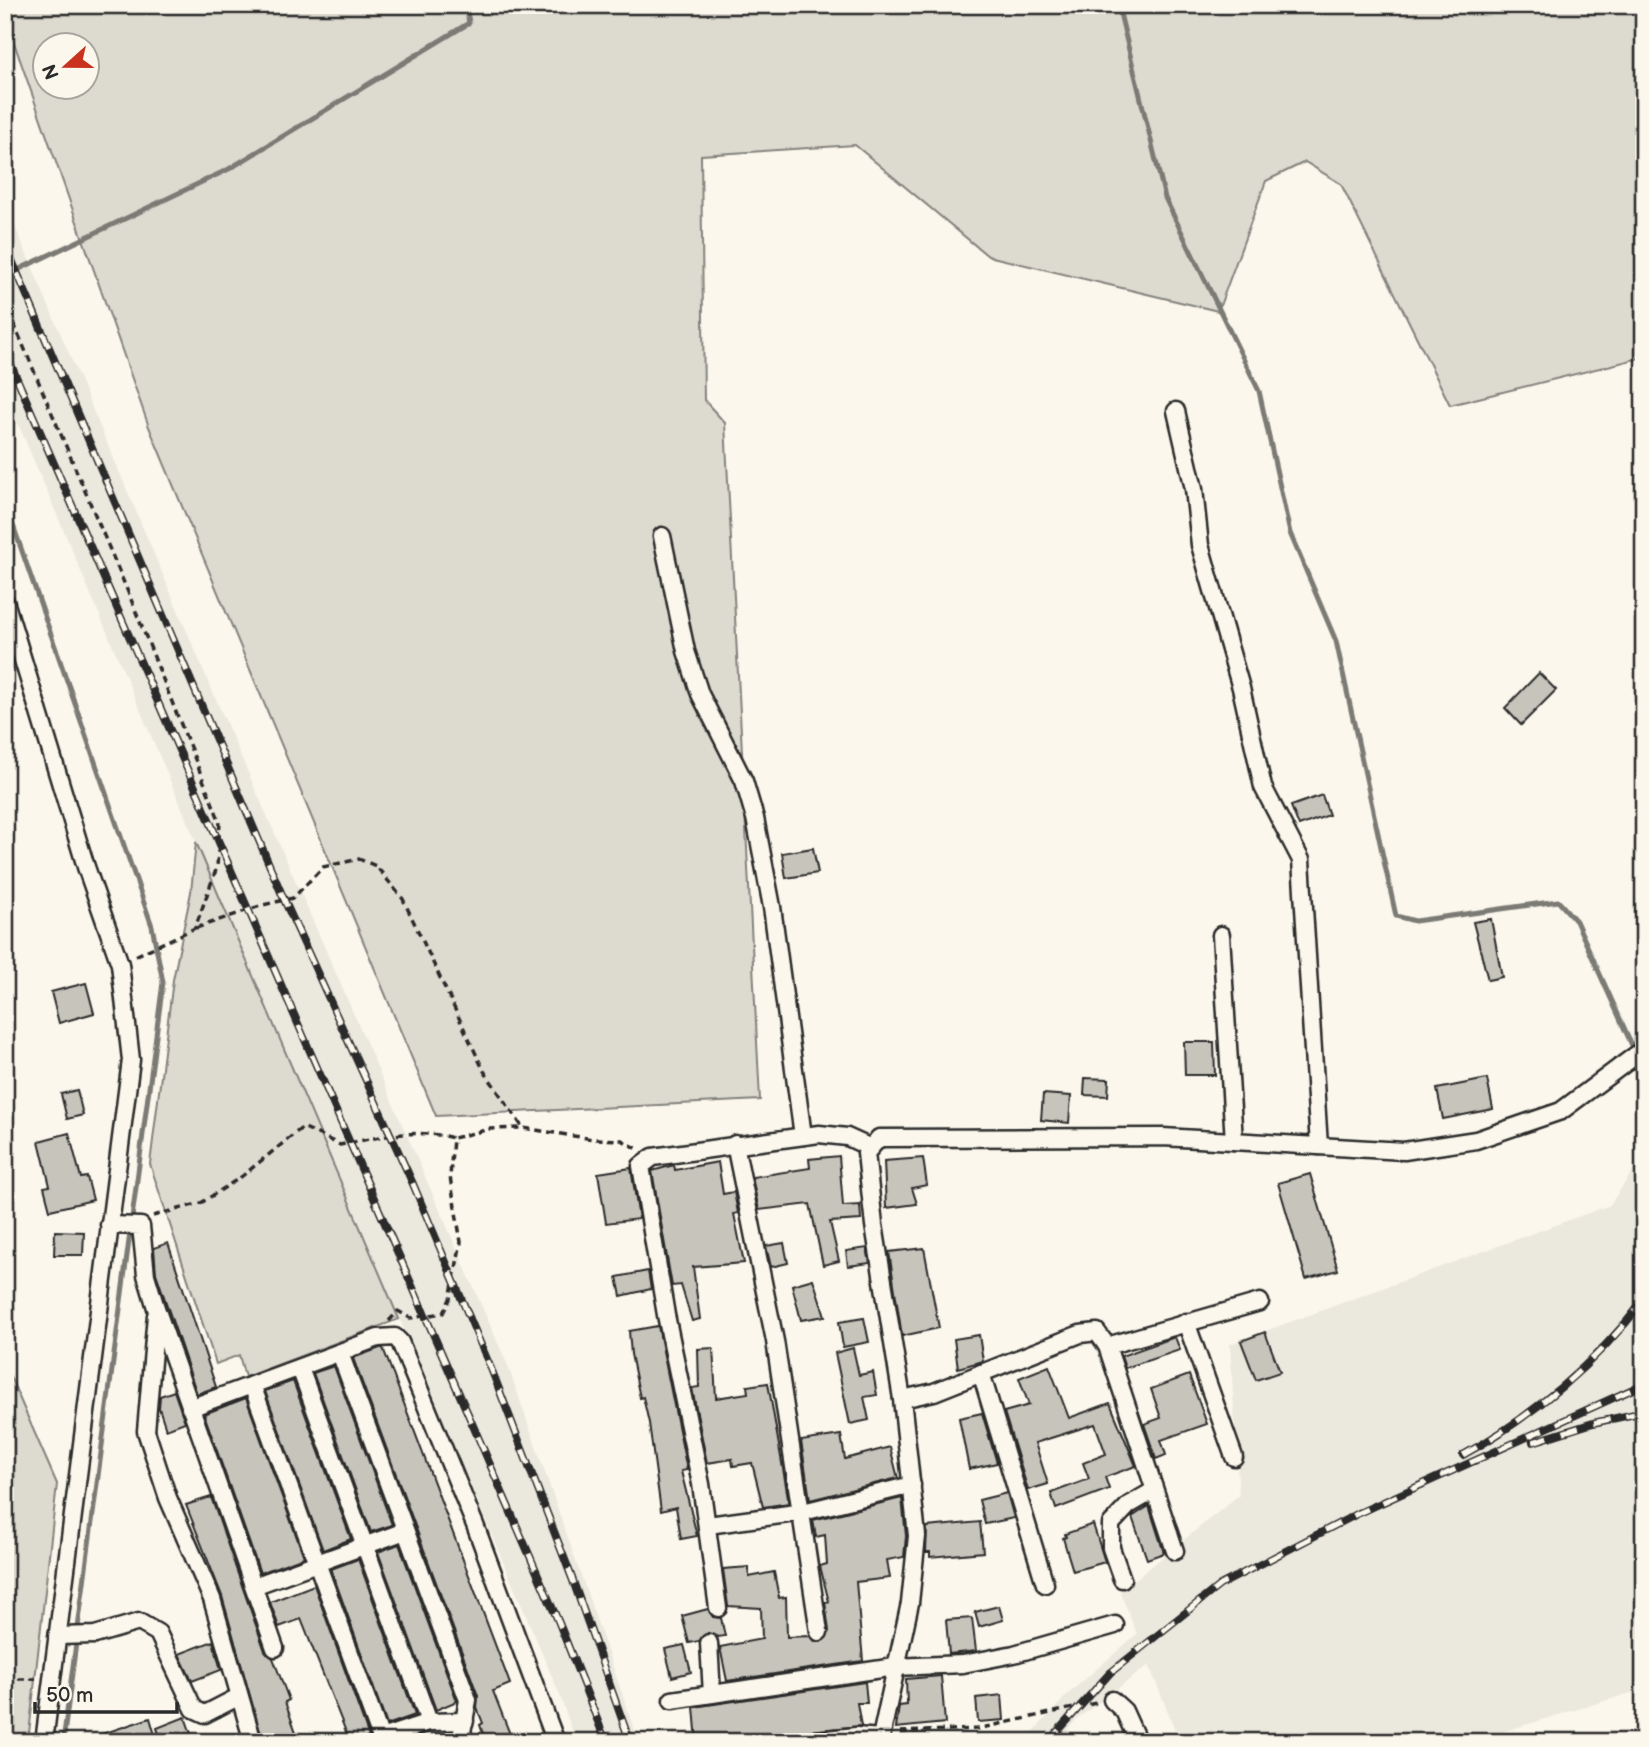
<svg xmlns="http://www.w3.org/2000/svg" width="1649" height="1747" viewBox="0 0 1649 1747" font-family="'Balsamiq Sans',sans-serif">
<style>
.built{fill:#ebe8de}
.green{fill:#dddad0;stroke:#84827e;stroke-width:2;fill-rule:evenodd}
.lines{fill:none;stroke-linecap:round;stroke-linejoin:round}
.stream{stroke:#7b7a75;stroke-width:5}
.building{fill:#c7c4bc;stroke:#2b2b2b;stroke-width:2}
.minor-casing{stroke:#2b2b2b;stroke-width:21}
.path{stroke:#2b2b2b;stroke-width:3.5;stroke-dasharray:7 5;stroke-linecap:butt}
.minor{stroke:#fbf7ec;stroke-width:16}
.rail-casing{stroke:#2b2b2b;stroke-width:8}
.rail{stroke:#fbf7ec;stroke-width:5;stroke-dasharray:16;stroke-linecap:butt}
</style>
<rect width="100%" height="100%" fill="#fbf7ec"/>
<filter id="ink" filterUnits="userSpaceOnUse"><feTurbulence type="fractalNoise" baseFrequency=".0143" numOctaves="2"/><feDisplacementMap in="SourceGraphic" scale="14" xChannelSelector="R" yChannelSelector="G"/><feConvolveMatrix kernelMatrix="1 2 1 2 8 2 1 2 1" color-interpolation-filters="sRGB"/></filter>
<g filter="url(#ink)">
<g class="built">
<polygon points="5,203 214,695 508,1366 639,1742 576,1742 559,1693 5,393"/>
<polygon points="1644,1154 1644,1689 1469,1742 1180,1742 1149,1665 1076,1720 1057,1742 1024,1742 1068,1694 1137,1634 1120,1592 1239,1495 1230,1344 1610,1205"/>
</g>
<g class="green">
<path d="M5 5H1644V357L1450 405 1341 184 1305 162 1266 181 1218 311 988 256 855 145 701 155 704 400 725 423 760 1100 436 1116 149 427 5 17ZM46 46H88V88H46Z"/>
<polygon points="196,842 399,1319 245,1377 239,1355 216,1364 150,1164 173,980 191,892"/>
<polygon points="5,1365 57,1484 28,1742 5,1742"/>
</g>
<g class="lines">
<g class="stream">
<polyline points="1118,5 1165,198 1259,391 1290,533 1336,641 1396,916 1415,921 1558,901 1576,921 1644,1072"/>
<polyline points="5,276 229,169 469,23 466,5"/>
<polyline points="5,502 152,926 163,982 63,1742"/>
</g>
</g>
<g class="building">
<polygon points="1539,673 1556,690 1521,725 1505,708"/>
<polygon points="1322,795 1329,815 1299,826 1291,806"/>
<polygon points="813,848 818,873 786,878 782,853"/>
<polygon points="1491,919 1502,977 1488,980 1473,922"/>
<polygon points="86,983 94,1013 59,1023 51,992"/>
<polygon points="1184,1042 1214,1042 1215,1075 1185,1075"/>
<polygon points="1085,1078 1109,1079 1108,1096 1084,1095"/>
<polygon points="1487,1079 1493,1109 1443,1119 1437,1089"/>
<polygon points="77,1090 83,1115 67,1119 61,1094"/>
<polygon points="1043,1094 1071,1096 1069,1123 1041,1120"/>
<polygon points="69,1133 81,1178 87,1177 93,1200 50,1210 44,1187 50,1186 39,1141"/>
<polygon points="839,1156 843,1206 860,1205 861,1220 830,1222 839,1261 823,1265 810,1204 759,1210 752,1177 810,1168 809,1159"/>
<polygon points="923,1158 927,1185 912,1188 917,1204 886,1208 884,1161"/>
<polygon points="718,1162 723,1194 734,1192 738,1213 734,1214 744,1263 693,1267 700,1319 692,1321 681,1285 672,1286 652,1171 674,1165 675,1170"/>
<polygon points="631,1168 639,1219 606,1223 598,1173"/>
<polygon points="1310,1174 1338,1270 1306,1279 1278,1183"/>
<polygon points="55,1231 84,1232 83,1255 54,1255"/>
<polygon points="168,1243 216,1387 197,1394 156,1273 154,1248"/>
<polygon points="784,1243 788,1263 771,1267 766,1246"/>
<polygon points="867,1248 870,1263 848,1266 846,1251"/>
<polygon points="924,1248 939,1328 902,1336 889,1252"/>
<polygon points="648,1271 651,1289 621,1296 617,1277"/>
<polygon points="813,1279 825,1316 801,1320 792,1285"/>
<polygon points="864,1318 869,1342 843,1347 839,1322"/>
<polygon points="658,1326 687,1470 681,1471 697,1536 681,1539 676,1507 661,1511 649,1423 643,1397 640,1398 631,1354 629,1331"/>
<polygon points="1265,1332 1280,1372 1256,1380 1241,1341"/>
<polygon points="979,1335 983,1361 958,1368 954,1339"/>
<polygon points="1175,1337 1180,1350 1125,1368 1121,1356"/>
<polygon points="380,1348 383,1348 510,1684 493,1691 513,1742 486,1742 480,1725 483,1723 477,1708 478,1696 353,1358"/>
<polygon points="713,1348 716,1398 748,1393 747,1386 768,1383 789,1503 763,1507 752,1463 733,1466 732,1459 707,1463 692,1388 699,1387 698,1349"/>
<polygon points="853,1348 859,1375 873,1372 877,1395 864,1397 869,1420 850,1424 835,1353"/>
<polygon points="334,1366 392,1525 371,1532 313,1373"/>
<polygon points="1049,1366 1069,1418 1110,1403 1136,1466 1105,1477 1109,1489 1056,1509 1051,1493 1089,1479 1083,1463 1106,1454 1095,1424 1035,1443 1048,1484 1028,1490 1004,1412 1029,1405 1019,1378"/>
<polygon points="1189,1375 1207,1424 1161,1440 1166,1455 1156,1459 1144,1424 1161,1418 1151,1389"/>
<polygon points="293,1381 351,1539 323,1550 265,1391"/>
<polygon points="174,1391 185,1422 166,1429 159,1408 160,1396"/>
<polygon points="246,1398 304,1557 260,1573 204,1414"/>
<polygon points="982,1413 997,1463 969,1469 959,1418"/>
<polygon points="841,1435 845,1459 890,1447 898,1478 810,1500 801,1441"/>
<polygon points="1007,1493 1014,1518 985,1524 979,1500"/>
<polygon points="211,1497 265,1651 273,1658 289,1700 285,1702 297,1735 280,1742 263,1742 222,1596 186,1505"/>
<polygon points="902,1498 906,1536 904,1557 887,1560 890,1578 856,1582 863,1661 727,1681 720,1647 762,1639 761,1608 728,1606 723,1569 749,1567 749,1577 774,1572 779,1598 786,1597 787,1637 810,1636 815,1641 821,1642 829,1631 825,1602 829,1602 820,1566 827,1564 825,1535 816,1537 813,1520"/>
<polygon points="1149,1506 1164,1553 1147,1559 1132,1517"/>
<polygon points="980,1522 983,1552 930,1557 930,1552 926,1552 927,1527"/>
<polygon points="1093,1524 1105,1562 1073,1571 1063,1538 1066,1537 1065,1534"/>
<polygon points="399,1544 457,1701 436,1710 378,1552"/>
<polygon points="358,1559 415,1715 387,1725 331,1569"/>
<polygon points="314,1585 369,1737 356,1742 350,1742 301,1619 279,1627 270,1602"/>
<polygon points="999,1606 1003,1620 979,1627 975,1612"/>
<polygon points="708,1609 713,1617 721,1618 725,1636 718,1637 708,1633 699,1641 689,1643 682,1616"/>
<polygon points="972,1618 976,1651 949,1654 946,1620"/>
<polygon points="213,1641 221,1670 192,1681 179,1654"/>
<polygon points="684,1645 691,1672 672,1677 665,1649"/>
<polygon points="941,1676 945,1723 896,1728 899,1706 907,1705 906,1679"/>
<polygon points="865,1682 867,1703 857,1703 861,1726 797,1732 791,1734 788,1742 697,1742 694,1707"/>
<polygon points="1002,1695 1004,1720 978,1722 976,1698"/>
<polygon points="185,1717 194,1742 162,1742 157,1728"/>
<polygon points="150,1718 155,1735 135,1742 87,1742 87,1739"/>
</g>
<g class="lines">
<g class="minor-casing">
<g id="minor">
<polyline points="1176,411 1194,489 1200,545 1241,688 1263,787 1301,860 1319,1146"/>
<polyline points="662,536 686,651 700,694 744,781 755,818 772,907 803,1136"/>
<polyline points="5,601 86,867 120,964 131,1060 44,1742"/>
<polyline points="1221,935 1234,1141"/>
<polyline points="735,1144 775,1341 819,1632"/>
<polyline points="109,1225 141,1226 146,1275 156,1308 275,1648"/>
<polyline points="156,1315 146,1431 168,1498 212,1599 253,1742"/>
<polyline points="1186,1322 1234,1457"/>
<polyline points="1107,1346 1175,1551"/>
<polyline points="340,1353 468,1700 462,1732 466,1742"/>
<polyline points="300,1368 429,1722"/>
<polyline points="981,1373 1045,1584"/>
<polyline points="252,1385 381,1738 379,1742"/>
<polyline points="902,1399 934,1392 1080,1334 1097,1332 1107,1346 1260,1302"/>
<polyline points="190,1408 378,1338 395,1337 400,1342 475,1525 556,1742"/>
<polyline points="708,1525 803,1512 912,1485"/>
<polyline points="1122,1579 1111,1548 1111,1524 1129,1505 1153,1491"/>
<polyline points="254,1586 405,1531"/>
<polyline points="718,1608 701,1484 666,1315 641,1166 653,1157 819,1134 847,1137 869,1147"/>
<polyline points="57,1636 95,1635 139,1622 158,1633 194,1709 205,1714 238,1697"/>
<polyline points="709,1643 712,1694"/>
<polyline points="672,1700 895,1667 963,1664 1014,1654 1115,1625"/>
<polyline points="1112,1700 1124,1711 1138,1742"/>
<polyline points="381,1738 429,1722 465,1721"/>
<polyline points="798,1742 856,1736 881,1738"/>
<polyline points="880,1742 910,1603 917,1536 902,1399 874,1225 866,1153 879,1138 1163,1137 1404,1151 1476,1140 1561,1111 1644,1049"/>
</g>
</g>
<g class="path">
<polyline points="9,312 130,597 220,822 217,867 195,928 135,956"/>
<polyline points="196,928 263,905 293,898 323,867 359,859 376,866 403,899 484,1071 523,1128"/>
<path d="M153 1216 201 1203 241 1177 303 1127 340 1145C378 1137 415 1128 453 1138"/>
<polyline points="389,1321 398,1311 410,1318 443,1313 450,1299 461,1242 450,1177 453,1138 490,1129 523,1128 593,1139 622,1140 638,1149"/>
<polyline points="6,1679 36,1679"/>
<polyline points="900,1732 977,1729 1096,1703"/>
</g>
<use href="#minor" class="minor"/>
<g class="rail-casing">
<g id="rail">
<polyline points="5,244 286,904 413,1184 492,1371 572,1578 630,1742"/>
<polyline points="5,351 559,1623 606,1742"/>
<polyline points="1533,1442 1593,1423 1644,1412"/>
<path d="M1463 1455C1531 1418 1597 1362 1644 1300"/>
<polyline points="1048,1742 1110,1673 1220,1585 1359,1513 1644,1384"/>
</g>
</g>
<use href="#rail" class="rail"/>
</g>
</g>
<rect width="1649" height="1747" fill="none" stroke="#fbf7ec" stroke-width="28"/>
<rect x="14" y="14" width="1621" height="1719" fill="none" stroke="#2b2b2b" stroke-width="2.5" filter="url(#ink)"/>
<g transform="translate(66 66) rotate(249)"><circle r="33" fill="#fbf7ec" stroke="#a8a59f" stroke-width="2"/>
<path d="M0-5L12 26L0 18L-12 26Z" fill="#c8321e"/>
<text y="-10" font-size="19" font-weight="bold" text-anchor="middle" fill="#2b2b2b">N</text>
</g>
<path d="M35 1702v10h142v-10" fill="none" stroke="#2b2b2b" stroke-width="3.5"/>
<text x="46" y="1702" font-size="21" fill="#2b2b2b" stroke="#fbf7ec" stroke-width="5" paint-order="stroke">50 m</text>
</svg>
